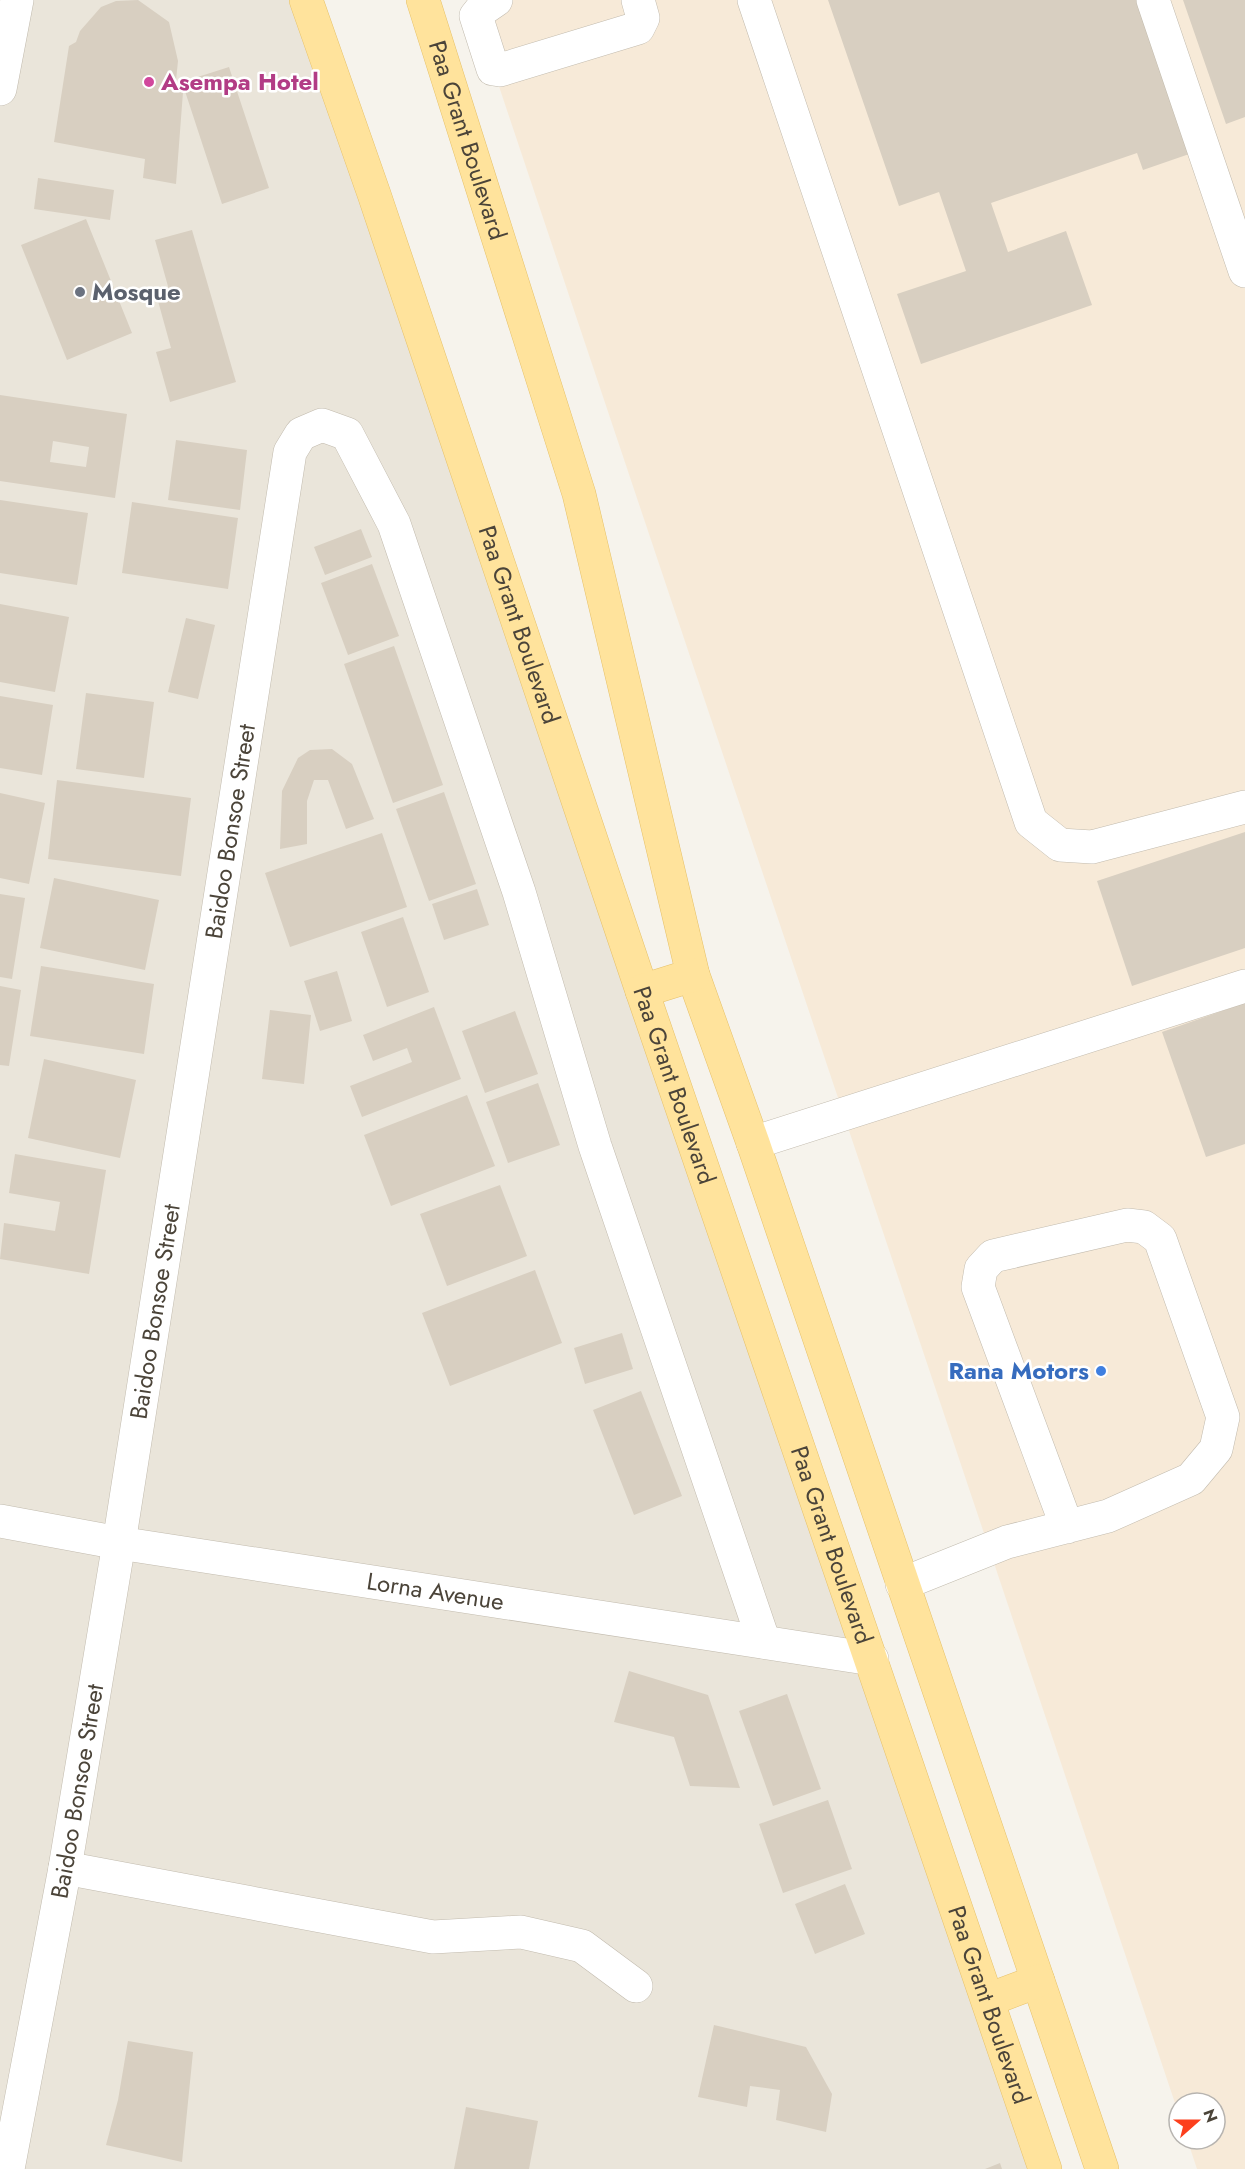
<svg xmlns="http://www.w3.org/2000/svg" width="1245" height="2169" viewBox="0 0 1245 2169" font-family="Jost,sans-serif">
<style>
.residential{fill:#eae5da}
.commercial{fill:#f7ead8}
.building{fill:#d8cfc1;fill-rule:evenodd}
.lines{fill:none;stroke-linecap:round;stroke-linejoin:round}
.minor-casing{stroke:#c2bbae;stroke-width:34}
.major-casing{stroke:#e6c16a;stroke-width:34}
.minor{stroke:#fff;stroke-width:33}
.major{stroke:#ffe39c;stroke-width:33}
.hotel-dot{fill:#d1479c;stroke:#fff;stroke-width:2}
.worship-dot{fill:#6b7280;stroke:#fff;stroke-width:2}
.shop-dot{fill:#3f7fe0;stroke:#fff;stroke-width:2}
.labels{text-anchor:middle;stroke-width:5;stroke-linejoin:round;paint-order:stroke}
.hotel-label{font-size:24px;font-weight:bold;fill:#b23c85;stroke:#fff;text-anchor:start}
.street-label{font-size:24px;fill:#4b4439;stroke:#fff}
.worship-label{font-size:24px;font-weight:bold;fill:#5b616d;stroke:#fff;text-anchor:start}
.shop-label{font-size:24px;font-weight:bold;fill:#366cbe;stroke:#fff;text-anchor:end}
</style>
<rect width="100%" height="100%" fill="#f6f3ec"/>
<!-- residential -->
<path class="residential" d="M0,0h306l746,2169h-1052z"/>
<!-- commercial -->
<path class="commercial" d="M470,0h775v2169h-48l-10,-30h28v-36h-36v12z"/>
<!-- building -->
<path class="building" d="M138,0l31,22 9,39 -3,29 8,2 -7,92 -33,-6 2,-19 -91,-17 15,-96 7,-4 4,-11 21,-24 15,-6z
M828,0h314l53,152 -52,18 -6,-17 -146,50 17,49 58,-21 26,74 -171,59 -24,-70 69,-23 -27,-79 -40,14z
M1183,0h62v117l-19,7z
M229,67l40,121 -47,16 -40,-122z
M38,178l76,12 -4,30 -76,-11z
M86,219l46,114 -65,27 -46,-115z
M192,230l44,152 -66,20 -14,-50 15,-4 -13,-47 13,-4 -16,-57z
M0,395l127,19 -12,84 -115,-17zM53,441l36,6 -3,20 -36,-5z
M176,440l71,10 -7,60 -72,-10z
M0,500l88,13 -11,72 -77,-12z
M132,502l106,16 -10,71 -106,-16z
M361,529l11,28 -47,18 -11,-28z
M372,564l27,72 -51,19 -27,-72z
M0,604l69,13 -14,75 -55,-10z
M186,618l29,7 -17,74 -30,-7z
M394,646l49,139 -50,18 -49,-139z
M86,693l68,9 -10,76 -68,-9z
M0,696l53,9 -11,70 -42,-7z
M332,749l20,15 22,55 -28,10 -18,-49h-14l-7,21v43l-27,5 2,-58 16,-33 12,-8z
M57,780l134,18 -10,78 -133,-17z
M444,792l32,92 -47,17 -33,-92z
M0,793l45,10 -16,81 -29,-6z
M1245,832v116l-113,38 -35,-105z
M382,833l25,74 -117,40 -25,-74z
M54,878l105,22 -14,70 -105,-22z
M477,889l12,36 -45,15 -12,-36z
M0,894l25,4 -13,81 -12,-2z
M403,917l26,75 -42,15 -26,-75z
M41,966l113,18 -10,70 -114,-18z
M337,971l15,50 -32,10 -16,-50z
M0,986l21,4 -12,76 -9,-1z
M1245,1003v141l-39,13 -44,-125z
M434,1007l27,72 -99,38 -12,-31 62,-24 -5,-14 -34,13 -10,-26z
M270,1010l41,5 -7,69 -42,-5z
M515,1011l23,63 -53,19 -23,-62z
M44,1059l92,21 -16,78 -92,-20z
M538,1083l22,62 -52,18 -22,-61z
M467,1095l28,71 -104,40 -27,-71z
M15,1154l91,16 -17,104 -89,-15 4,-36 51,8 5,-29 -51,-9z
M500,1185l27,71 -80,30 -27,-72z
M535,1270l27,73 -112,43 -28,-73z
M622,1333l11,36 -48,15 -11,-36z
M641,1391l41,105 -48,19 -41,-105z
M629,1671l79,24 32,93 -50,-2 -16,-49 -60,-15z
M787,1694l34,95 -48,17 -34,-95z
M828,1800l24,69 -69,24 -24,-69z
M845,1884l20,50 -50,20 -20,-50z
M714,2025l92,22 26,47 -6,38 -50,-12 4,-30 -30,-4 -3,21 -49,-10z
M128,2041l65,11 -11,110 -76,-17 12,-45z
M466,2107l72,14 -9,48h-75z
M1000,2163l2,6h-17z"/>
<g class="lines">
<defs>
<g id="minor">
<path d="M496,0l-16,11 -4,5 17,53 7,1 138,-42 5,-10 -5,-18"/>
<path d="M754,0l277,822 29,23 32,2 153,-40"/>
<path d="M1153,0l92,271"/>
<path d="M0,89l17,-89"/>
<path d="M753,1143l492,-157"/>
<path id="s1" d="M0,1521l119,22 753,116"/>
<path d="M902,1584l105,-42 101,-26 83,-37 25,-30 7,-32 -63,-178 -16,-12 -17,-2 -134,31 -12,13 -3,18 89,240"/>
<path d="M65,1868l368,69 88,-5 61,14 54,40"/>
<path id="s2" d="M8,2169l57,-301 54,-325 171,-1091 11,-18 21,-9 25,9 47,90 23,68 102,300 76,254 169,496"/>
</g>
<g id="major">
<path id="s3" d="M306,0l68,194 268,797 403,1178"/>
<path id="s4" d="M423,0l156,494 114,481 60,168 349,1026"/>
<path d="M642,991l51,-16"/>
<path d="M988,2000l50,-19"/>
</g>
</defs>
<!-- minor casing -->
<use href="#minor" class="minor-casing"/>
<!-- major casing -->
<use href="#major" class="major-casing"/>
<!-- minor -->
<use href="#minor" class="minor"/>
<!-- major -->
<use href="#major" class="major"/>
</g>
<!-- markers -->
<circle class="hotel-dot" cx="149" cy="82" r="6"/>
<circle class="worship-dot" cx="80" cy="292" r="6"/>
<circle class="shop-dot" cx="1101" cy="1371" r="6"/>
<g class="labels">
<!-- hotel labels -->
<g class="hotel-label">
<text x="161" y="90">Asempa Hotel</text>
</g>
<!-- street labels -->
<g class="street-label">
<text dy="8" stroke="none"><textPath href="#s4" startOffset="147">Paa Grant Boulevard</textPath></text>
<text dy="8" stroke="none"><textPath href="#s3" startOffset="660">Paa Grant Boulevard</textPath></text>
<text dy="8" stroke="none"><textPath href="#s2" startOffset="1356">Baidoo Bonsoe Street</textPath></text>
<text dy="8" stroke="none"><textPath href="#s3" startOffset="1146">Paa Grant Boulevard</textPath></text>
<text dy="8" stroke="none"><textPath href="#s2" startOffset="870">Baidoo Bonsoe Street</textPath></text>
<text dy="8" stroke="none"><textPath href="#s3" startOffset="1632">Paa Grant Boulevard</textPath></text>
<text dy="8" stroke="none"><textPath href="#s1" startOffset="441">Lorna Avenue</textPath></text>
<text dy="8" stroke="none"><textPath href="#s2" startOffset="384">Baidoo Bonsoe Street</textPath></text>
<text dy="8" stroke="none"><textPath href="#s3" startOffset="2118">Paa Grant Boulevard</textPath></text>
</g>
<!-- worship labels -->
<g class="worship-label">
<text x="92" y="300">Mosque</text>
</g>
<!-- shop labels -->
<g class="shop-label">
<text x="1089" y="1379">Rana Motors</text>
</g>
</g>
<!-- north arrow -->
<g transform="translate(1197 2121) rotate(69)"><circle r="28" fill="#ffffff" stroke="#b7b4b0" stroke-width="1.5"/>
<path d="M0-4.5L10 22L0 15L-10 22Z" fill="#fc3f1d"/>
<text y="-9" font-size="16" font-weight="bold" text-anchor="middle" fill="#4b4439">N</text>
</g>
</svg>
